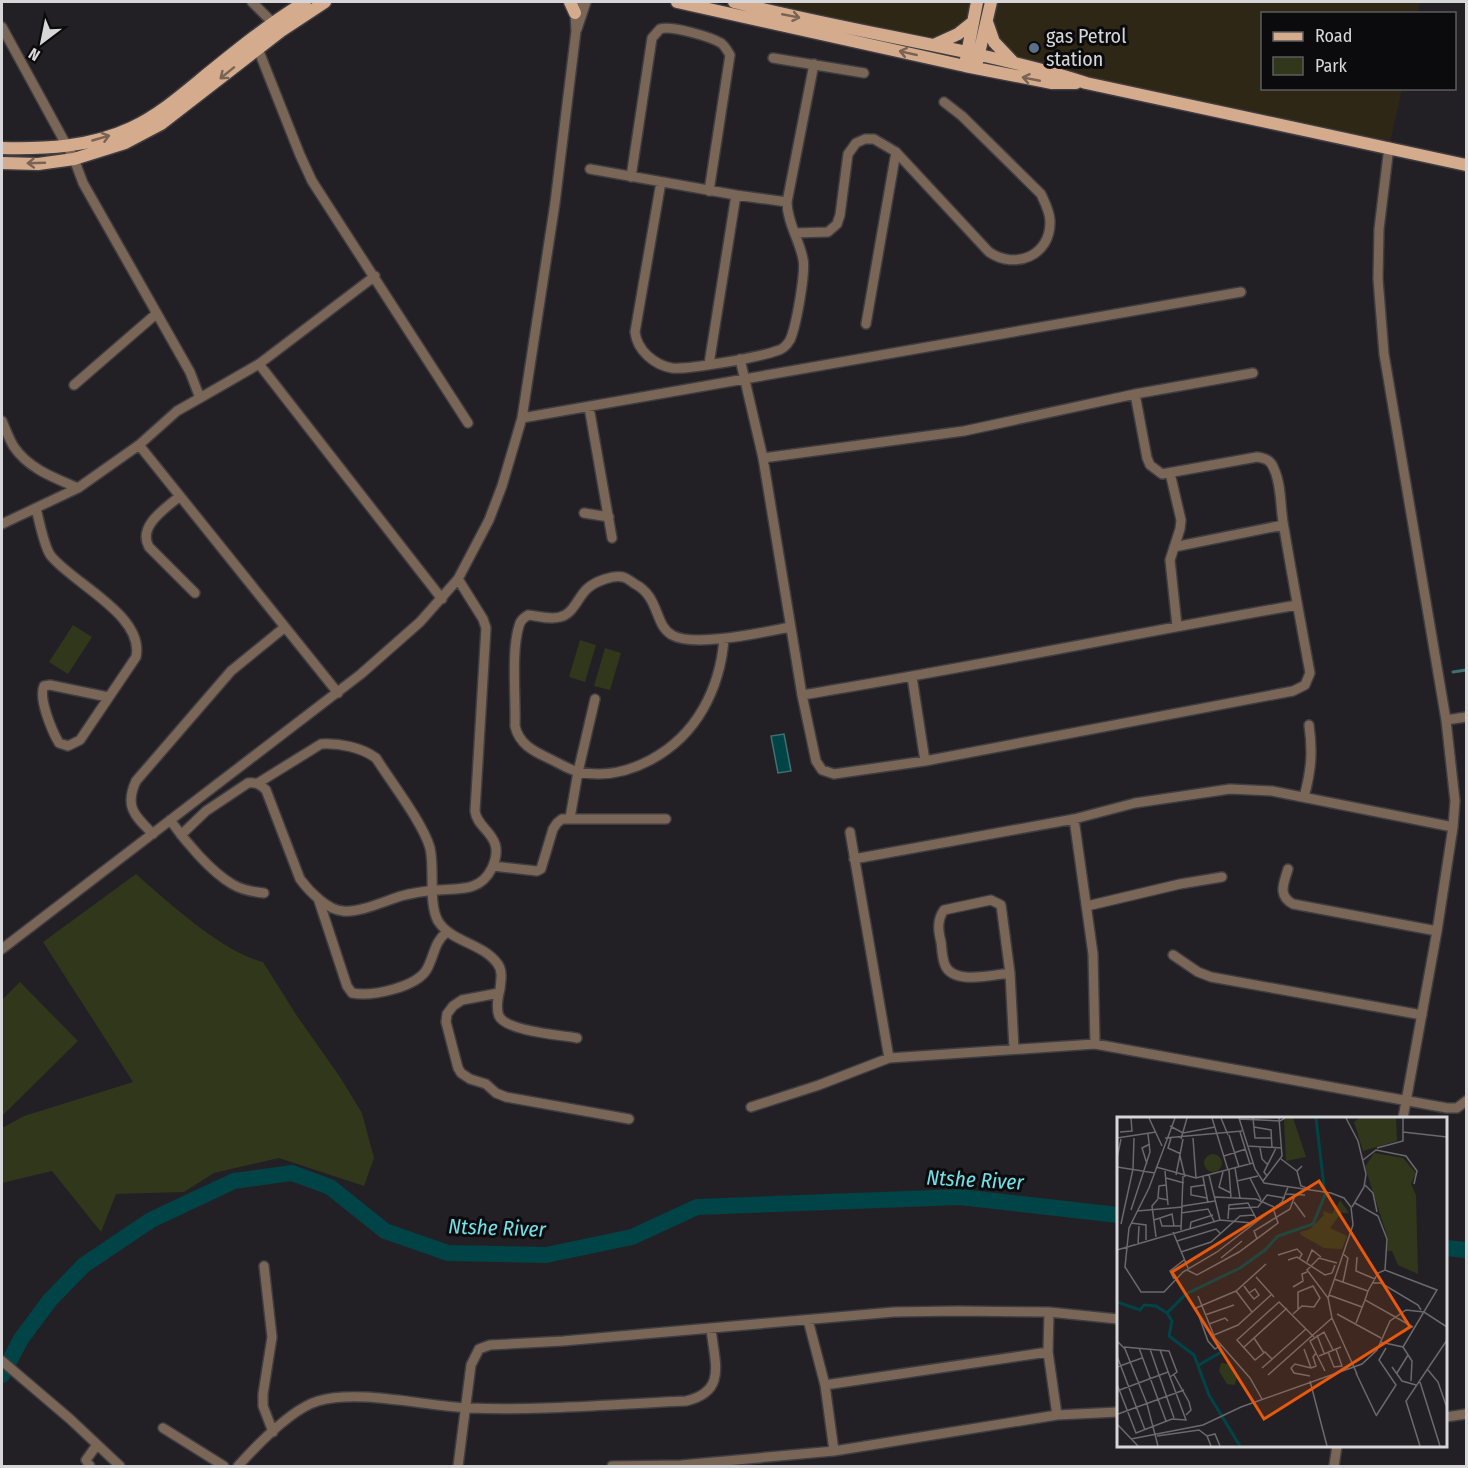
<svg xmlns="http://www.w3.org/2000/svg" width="1468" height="1468" viewBox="0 0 1468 1468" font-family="'Fira Sans Condensed',sans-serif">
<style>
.commercial{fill:#2e2716}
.green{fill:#30371a}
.water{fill:#004447;stroke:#407072;stroke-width:1.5}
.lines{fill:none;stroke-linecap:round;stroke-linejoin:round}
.stream{stroke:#407072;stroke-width:3}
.river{stroke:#004447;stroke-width:16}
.minor-casing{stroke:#3f3d41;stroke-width:12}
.major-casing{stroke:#3f3d41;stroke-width:15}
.minor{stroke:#7a6657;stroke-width:9}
.major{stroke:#d4ac8d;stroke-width:12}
.oneway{stroke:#7a6353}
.service-dot{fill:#5c6f8a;stroke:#0b0a0c;stroke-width:2}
.labels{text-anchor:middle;stroke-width:6;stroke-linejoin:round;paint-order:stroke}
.poi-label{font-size:20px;fill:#d7d6d8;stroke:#0b0a0c;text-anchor:start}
.water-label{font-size:21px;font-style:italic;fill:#6fe3e9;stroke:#0b0a0c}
.inset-river{fill:none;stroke:#004447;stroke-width:3}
.inset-road{fill:none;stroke:#6a696c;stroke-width:1.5}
.view{fill:#e8590c;fill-opacity:0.15;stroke:#e8590c;stroke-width:3}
.inset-edge{fill:none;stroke:#d7d6d8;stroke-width:3}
</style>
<rect width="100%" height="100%" fill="#222024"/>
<!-- commercial -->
<path class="commercial" d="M734,2h686l-2,11 -156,1v74l140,1 -13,58z"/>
<!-- green -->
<path class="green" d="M73,625l19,12 -24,37 -19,-12z
M580,640l16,5 -11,37 -16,-5z
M605,648l16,5 -11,37 -16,-4z
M136,874c32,28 86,78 127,88l34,54 43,61 22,36 12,45 -10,28 -85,-28 -65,15 -30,19 -68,2 -15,38 -49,-61 -50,12v-55l22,-12 109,-34 -90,-140z
M20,982l58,59 -76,75v-116z"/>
<!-- water -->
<path class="water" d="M784,734l7,37 -13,2 -7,-37z"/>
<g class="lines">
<!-- stream -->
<path class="stream" d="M1453,672l13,-2"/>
<!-- river -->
<path class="river" d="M1446,1248l20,2
M2,1375l19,-36 29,-39 34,-35 67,-45 83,-39 58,-8 38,14 55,44 63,22 98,2 86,-18 65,-30 263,-10 158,18"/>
<defs>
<path id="minor" d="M252,2l25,25
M2,27l72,132 9,24 107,189 10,26 -23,13 -38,34 199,248
M577,29l9,-27
M258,49l42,106 12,26 156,242
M773,58l91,15
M1389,147l-10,82 -1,50 6,75 62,366 9,81 -2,26 -16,104 -34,187
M590,169l146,26 51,7
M631,177l21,-139 8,-9c11,-4 51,8 61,14 4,3 6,7 9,12l-21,136
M661,182l-26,150c2,18 19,33 37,36 15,2 88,-11 104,-17 6,-1 11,-6 14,-11 6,-13 16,-68 13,-81 -4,-20 -16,-37 -16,-57l27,-138
M795,233l33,-1 9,-8 3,-9 8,-61 8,-11 9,-4h9l22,13 93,100c26,18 62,4 61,-31 0,-9 -5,-18 -9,-27l-79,-78 -18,-14
M866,324l30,-172
M740,359l23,99 39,237 14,66 6,9 12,4 91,-13 368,-70 12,-6 5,-12c-9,-49 -18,-97 -26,-145 -4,-19 -2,-42 -10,-59 -3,-9 -9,-11 -17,-12l-95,17 -12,-9 -3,-7 -12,-64
M259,364l183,235
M709,364l27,-169
M74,385l82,-71
M200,398l59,-34 116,-88
M589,407l23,131
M522,418l719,-126
M2,421c4,9 7,18 12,26 15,22 41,31 64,41
M763,458l201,-27 171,-37 118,-21
M1170,473l11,47 -1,9 -10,31 7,66
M180,496c-14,12 -43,30 -31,51l46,46
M36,508c3,12 8,39 15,48 23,28 94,60 85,101l-56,83 -12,6 -9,-3c-7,-12 -21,-45 -15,-57l6,-1 58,12
M584,513l25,4
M2,524l76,-36 61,-43
M1174,547l109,-22
M724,639c-2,25 -9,49 -21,70 -24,42 -75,73 -124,63 -10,-2 -20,-9 -29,-13 -17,-8 -31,-15 -35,-33 1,-28 -4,-75 4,-100 1,-6 5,-8 9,-11 11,1 22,5 32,2 14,-3 18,-21 28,-29 8,-7 25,-13 35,-11 4,1 9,5 12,7 25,13 19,41 37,51 22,13 92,-3 118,-8
M912,677l13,84
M802,695c165,-27 330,-61 495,-90
M1446,720l20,-3
M258,783l63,-39c18,-1 40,3 55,14 15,24 47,65 54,90 5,21 -2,55 8,73 13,21 44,22 59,42 6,7 4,17 3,26 -2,8 -4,20 -1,27 7,15 61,19 78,22
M1304,797c7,-26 9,-44 5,-72
M570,818l8,-46 17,-73
M1074,819l19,135 2,90
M170,820c15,21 40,51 62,64 10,6 21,8 32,9
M850,832l39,226
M153,834c-18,-18 -29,-27 -17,-53l95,-110 54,-44
M181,835l25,-24 42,-28c8,-1 12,1 18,7l34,89c9,12 27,31 43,32 16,2 42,-10 58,-15 11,-3 24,-5 36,-6 11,-1 25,0 36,-4 9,-3 15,-10 19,-18 15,-33 -15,-37 -17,-57l11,-183 -3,-9 -25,-40
M854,859l220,-40 61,-16 95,-14 42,2 181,36
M493,866l44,5 4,-2 12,-40 4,-6 5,-4h104
M1288,869c-4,14 -11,26 5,35l144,27
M318,898l29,88 5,7c20,4 65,-6 75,-24 8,-15 7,-27 20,-37
M1087,906l93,-22 42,-7
M2,949l359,-275 59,-52 38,-43 31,-59 13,-34 20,-68 33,-215 21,-172 -1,-18 2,-11
M1173,955l25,17 13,5 211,38
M1010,973c-18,2 -57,12 -65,-8 -3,-7 -3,-16 -4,-23 -3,-12 -4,-22 3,-32l47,-10 10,5 9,68 4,76
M499,993l-37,7 -9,6 -6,8 -1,8 12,46 3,5 9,6 16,5 10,9 10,4 123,22
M751,1107l68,-22 70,-27 206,-14 352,64h10l9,-7
M264,1266l8,71 -9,57v12l10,26
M1049,1312l-1,40 9,63
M808,1320l17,65 9,66
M2,1361l68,58 50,47
M825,1385l223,-33
M1446,1417l20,-3
M163,1428l61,38
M90,1466l-4,-6 10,-14
M238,1466c19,-21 53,-57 80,-65 41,-12 106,5 150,7 72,3 145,-4 218,-7 42,-10 28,-39 25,-73
M458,1466l13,-101 8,-16 11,-4 73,-4 331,-29 64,-1 91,1 69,7
M612,1466l69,-1 153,-14 223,-36 61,-3
M1334,1466l3,-20"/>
<path id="major" d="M570,2l5,11
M677,2l288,64 87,17h24
M734,2c81,21 164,35 246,53 36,8 71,16 106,28l380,82
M987,22l7,20 18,19
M936,44l22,-10 15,-12
M966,59l11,-57
M977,62l14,-60
M2,148c44,1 88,-1 129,-20 28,-13 52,-34 75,-53 32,-26 64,-52 99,-73
M2,163l36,1 36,-5 51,-16 36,-19 120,-93 44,-29"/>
</defs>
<!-- minor casing -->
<use href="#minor" class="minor-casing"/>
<!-- major casing -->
<use href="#major" class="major-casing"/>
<!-- minor -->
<use href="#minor" class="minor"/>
<!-- major -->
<use href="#major" class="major"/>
</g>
<!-- one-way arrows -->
<defs><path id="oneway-shaft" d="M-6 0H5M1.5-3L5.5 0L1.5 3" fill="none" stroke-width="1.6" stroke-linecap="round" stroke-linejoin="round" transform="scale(1.5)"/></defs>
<g class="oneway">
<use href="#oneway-shaft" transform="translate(791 16) rotate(11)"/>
<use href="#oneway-shaft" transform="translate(908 53) rotate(-167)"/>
<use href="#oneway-shaft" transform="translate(227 73) rotate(141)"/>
<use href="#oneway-shaft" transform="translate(1031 79) rotate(-169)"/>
<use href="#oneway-shaft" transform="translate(101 138) rotate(-16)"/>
<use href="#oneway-shaft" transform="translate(36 163) rotate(178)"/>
</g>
<!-- markers -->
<circle class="service-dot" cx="1034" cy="48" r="6"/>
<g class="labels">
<!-- poi labels -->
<g class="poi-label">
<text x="1046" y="43">gas Petrol<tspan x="1046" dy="23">station</tspan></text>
</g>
<!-- water labels -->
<g class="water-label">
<text transform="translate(975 1180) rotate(3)" y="7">Ntshe River</text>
<text transform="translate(497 1228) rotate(2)" y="7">Ntshe River</text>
</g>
</g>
<!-- overview -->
<g transform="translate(1117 1117)">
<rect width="330" height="330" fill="#222024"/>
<path d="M176,1l13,39 -20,4 -2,-42zM242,1h37l1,23 -34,10 -9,-29zM257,36l29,5 13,15 -5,11 5,11 2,79 -20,-9 -6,-14h-5l1,-12 -23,-72zM87 46a9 9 0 1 1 18 0a9 9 0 1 1-18 0ZM223,83l9,13h-8l-11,15 17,8 -5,13 -18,-1 -23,-13 -1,-3 10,-3 14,-14 -1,-4 9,3zM104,246l8,1 8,12 -2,9 -8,-1 -8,-13z" fill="#30371a"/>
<path class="inset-river" d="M0,185l23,8 4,-5 12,1 11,7 5,8 -3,15 25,19 15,40 31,51M50,196l19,-19 54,-26 25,-18 13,-14 35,-12 12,-29 -9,-77M82,248l24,-14"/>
<path class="inset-road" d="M32,1l13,28M58,1l-26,70 -20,40 -4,39 16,25h23l19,-20 34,-20 65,-50 6,-15M95,1l16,52M104,1l7,17M122,1l16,51 9,14 67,10 13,5 7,9 2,18 -25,73 4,20 25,56M136,1l2,20h16M229,1l12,23 8,33 -2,13 -12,20M122,2l41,2 5,-3M53,9l13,7 32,-6M137,10l17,3 1,18M3,15l12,-1 -1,-13M123,15l10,32M286,15l44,5M112,18l10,32M0,21l39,-6M48,21l77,-7M54,21l-3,10 13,6M76,21l3,40M64,22l6,-21M130,29l35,2M143,31l2,11 6,6M260,31l26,-7v-23M63,39l5,21M107,39l22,-7M0,41l4,-19M164,42l16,12 5,-5M246,43l13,-10 30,6 11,15 -3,13M30,47l-5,-16 8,-4M0,50l38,6M39,50l40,11 57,-15M118,51l5,30M112,53l2,28M48,54l3,34M180,54l4,15 9,3M106,55l-4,15 12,6M59,58l7,-36M92,58l11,45M150,59l-3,-4 12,-24M86,60l5,26M49,61l18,5M133,61l11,22M120,64l21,-5M146,64l19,-25 -3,-38M49,68l-7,1 -1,12 10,2M87,68l-13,2v8l16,3M248,68l8,8 4,19M169,77l19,1M98,80l41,2 18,8M177,85l11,15M238,86l23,13 9,23 -2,31M66,89l32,-5M111,92l30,-2 9,-12 18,3M14,93l19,-58 -2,-18M20,94l46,-4M64,96l27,-4 6,12M43,102l2,7h19M111,102l1,-14 19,-2 9,17M37,103l18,-6 2,12M14,106l15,2v15M4,107l12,-55 1,-31M73,112l1,-7 22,-7M64,113l2,-54M56,115l15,36M39,120l-4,-31 6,-7M140,122l-3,-8 36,-22 5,-14M60,124l39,-12 5,5M21,127l1,-18M0,133l103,-30 32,3M64,135l30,-10 29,-26 14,-1M161,138l19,-6 5,5 -3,5M240,140l-1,14 19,8M104,141l21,-17M171,143l9,-3 28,18 7,-2 3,-8M190,145l5,-12 9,7M70,153l10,5 42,-23 39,-29 -5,-15M139,160l18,20M57,162l-4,-8 14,-11M217,162l34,12 -3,9 48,27M226,165l5,-24 -5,-4M255,166h9l37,22 3,5M127,169l5,7 5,6 5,-4 -4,-6 -6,4M176,170l10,-6 -1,-7 5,-2M119,174l16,21M251,174l10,-18 7,-3 52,20 -34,57M212,178l33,12M81,179l17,42 35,40 12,21M211,181l-21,-28 12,-12 18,5M176,197l9,-8 12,1 6,-9 -7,-12 -15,6v17M220,197l44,24M88,198l29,-10M239,206l9,-23M92,207l16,-6 3,3M97,218l24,-10 33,-30M200,218l7,18M137,221l10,15M0,224l8,8 22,55 11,42M263,225l23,5 9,14 -1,20M104,228l-6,4 -7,-8 -12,-33 40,-17 30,-27M7,230l45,4 8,21 -7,5M22,231l27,73M126,231l44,-40M33,232l24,69M187,232l7,19M211,235l6,15 8,-1 -6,-17M0,239l28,74M202,239l22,-9M155,242l-7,-7 -10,8 -18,-20 42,-38 35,35M0,250l25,-9M275,250l10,14 14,4M145,251l44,-39M194,251l5,-2 -3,-9 3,-4M311,253l10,12 9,26M208,254l-15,-30 14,-9 9,18M239,256l20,42M280,256l11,-18M57,258l15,27 2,8 -5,5M151,258l64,-57M193,259l-16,-3 -3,-5 4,-4 16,4M193,264l17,65M303,265l20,64M0,267l19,49 36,-14 14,1 -26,-70M0,274l51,-19M1,297l66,-24M259,299l20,-31 -17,-25 7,-12M0,307l21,22M40,319l42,-6 8,6 4,10M90,319l8,-2 5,12M14,322l72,-14 38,-18 121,-43 15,-14 13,-29 16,-11 18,2 23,15M303,329l-14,-45 41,-61"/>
<path class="view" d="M202,64l91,146 -146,92 -92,-147z"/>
<rect width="330" height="330" class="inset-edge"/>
</g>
<!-- border -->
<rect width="1468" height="1468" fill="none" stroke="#d7d6d8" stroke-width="6"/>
<!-- legend -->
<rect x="1261" y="12" width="195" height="78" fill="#0b0a0c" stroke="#5d5c5e" stroke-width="1.5"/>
<rect x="1273" y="32" width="30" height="9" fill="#d4ac8d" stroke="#5d5c5e" stroke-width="1.5"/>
<text x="1315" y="42" font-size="18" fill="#d7d6d8">Road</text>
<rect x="1273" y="57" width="30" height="18" fill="#30371a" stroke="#5d5c5e" stroke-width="1.5"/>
<text x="1315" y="72" font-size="18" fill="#d7d6d8">Park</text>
<!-- north arrow -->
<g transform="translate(42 42) rotate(212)" stroke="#0b0a0c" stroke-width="4.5" paint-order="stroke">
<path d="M0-4.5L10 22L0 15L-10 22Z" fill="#d7d6d8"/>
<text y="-9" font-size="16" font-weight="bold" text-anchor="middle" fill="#d7d6d8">N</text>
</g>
</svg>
